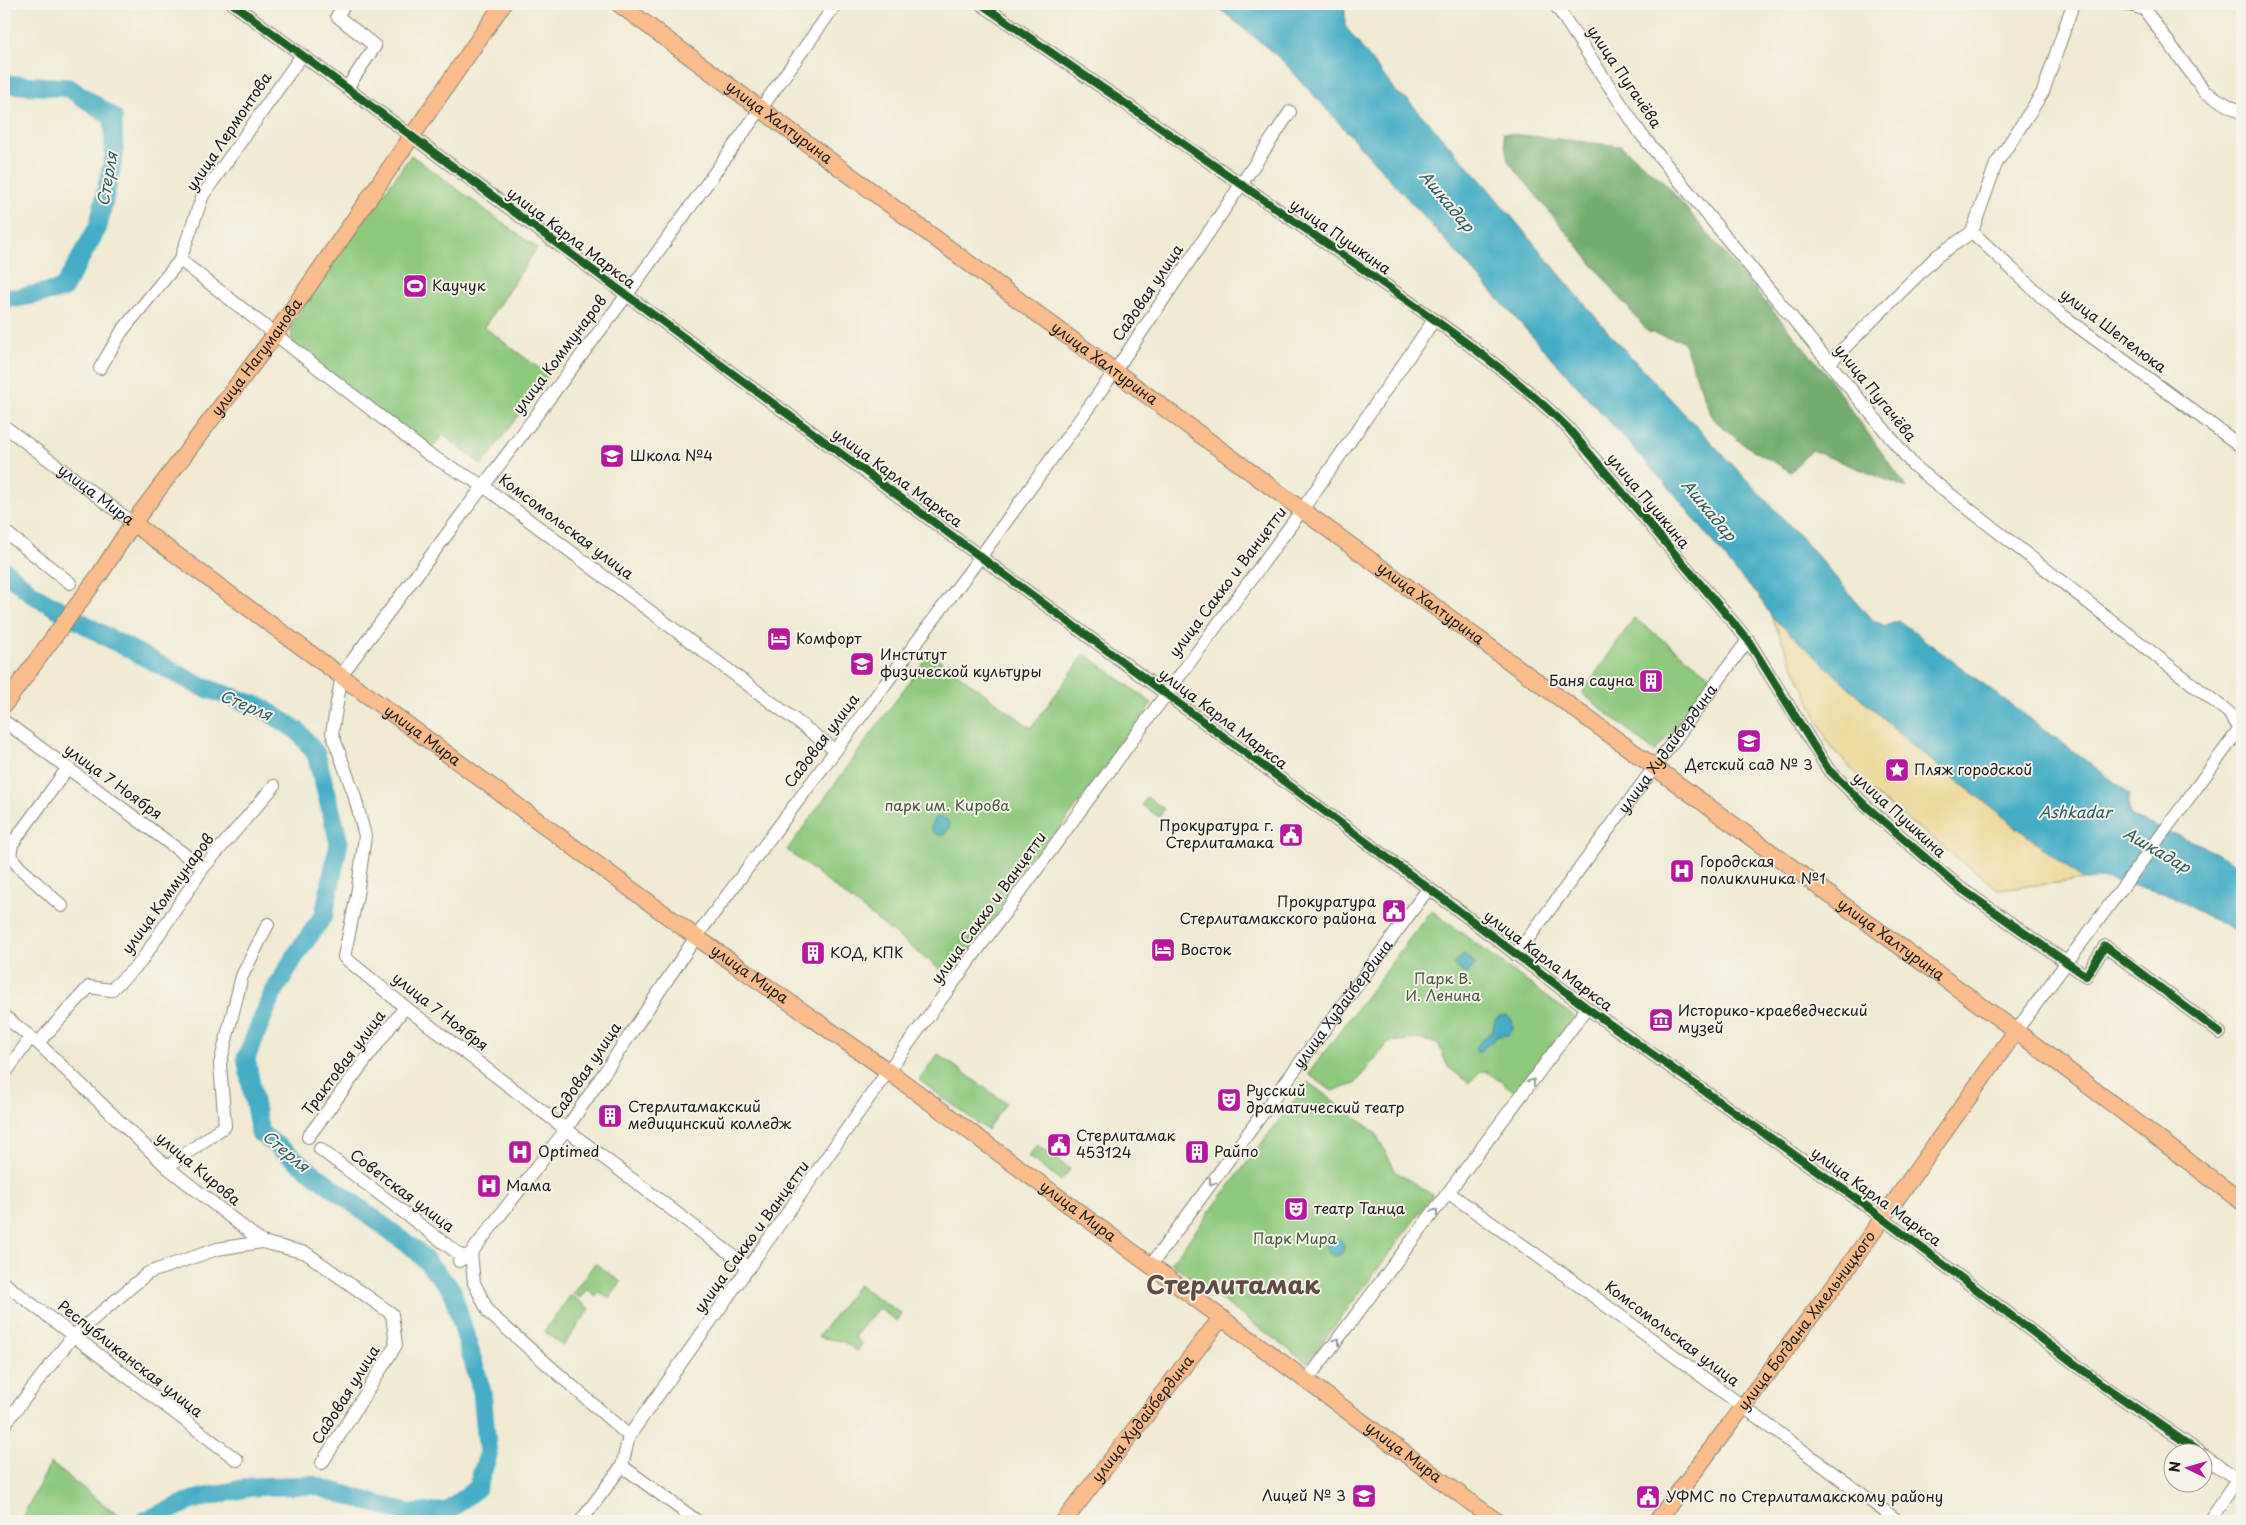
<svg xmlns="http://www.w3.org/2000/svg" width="2246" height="1525" viewBox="0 0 2246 1525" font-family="'Playpen Sans',sans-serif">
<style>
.green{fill:#8ec97e;stroke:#55724d}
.forest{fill:#72ad6d;stroke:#476444}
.sand{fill:#eeda9e;stroke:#857b5d}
.water{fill:#45adc5;stroke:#306470}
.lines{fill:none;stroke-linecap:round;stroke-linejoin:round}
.river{stroke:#45adc5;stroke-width:19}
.minor-casing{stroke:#868378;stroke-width:14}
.major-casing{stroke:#868378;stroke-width:18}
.minor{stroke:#fff;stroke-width:12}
.major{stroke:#f9bc8a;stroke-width:16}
.cycleway-casing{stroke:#f7f3e8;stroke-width:11}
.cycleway{stroke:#1b5e20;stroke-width:8}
.oneway{stroke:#999}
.labels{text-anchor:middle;stroke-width:4;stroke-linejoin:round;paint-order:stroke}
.street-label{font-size:15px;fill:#1c1c1c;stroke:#f7f3e8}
.poi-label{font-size:15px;fill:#1c1c1c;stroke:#f7f3e8;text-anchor:start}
.park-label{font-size:15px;fill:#44593e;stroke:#f7f3e8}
.water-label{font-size:16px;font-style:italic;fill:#2e5d68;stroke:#f7f3e8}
.town-label{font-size:25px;font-weight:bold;fill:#5f4c45;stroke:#f7f3e8}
</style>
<rect width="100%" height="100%" fill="#f7f3e8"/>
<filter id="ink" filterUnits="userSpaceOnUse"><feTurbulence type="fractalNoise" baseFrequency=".02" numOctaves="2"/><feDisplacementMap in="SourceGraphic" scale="10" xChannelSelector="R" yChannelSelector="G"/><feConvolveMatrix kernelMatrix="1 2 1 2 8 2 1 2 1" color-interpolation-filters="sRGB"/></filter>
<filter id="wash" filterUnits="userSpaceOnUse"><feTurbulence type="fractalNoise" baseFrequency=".0096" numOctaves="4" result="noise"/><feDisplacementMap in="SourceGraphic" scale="20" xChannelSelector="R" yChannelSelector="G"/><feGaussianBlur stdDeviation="1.12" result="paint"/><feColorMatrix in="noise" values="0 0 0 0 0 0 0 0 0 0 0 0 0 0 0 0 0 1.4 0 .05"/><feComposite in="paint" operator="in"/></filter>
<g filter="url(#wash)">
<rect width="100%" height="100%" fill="#f0ead3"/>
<!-- green -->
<path class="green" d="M411,155l126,93 -53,79 64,48 -66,90 -39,-30 -12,14 -139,-102 -1,-23z
M1634,618l78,59 -57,75 -73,-59z
M930,653l101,75 54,-74 67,49 -201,275 -164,-128z
M1147,797l17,12 -5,8 -17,-12z
M1431,910l146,109 -56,77 -35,-25h-5l-12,12 -21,-16 -10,-24 -22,-4 -28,3 -33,42 -23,7 -24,-17z
M938,1054l68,49 -19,27 -68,-50z
M1308,1082l67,50 21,40 37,23 -126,168 -136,-100z
M1037,1145l33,24 -9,12 -33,-24z
M595,1263l26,19 -12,17 -9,-7 -4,4 -9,-7 -7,9 -7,-5z
M858,1285l44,29 -5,7 -19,-13 -24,29 8,7 -5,7 -15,-10 -24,-4z
M571,1295l19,14 -27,37 -19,-15z
M51,1463l55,43 22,14 -108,1z"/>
<!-- forest -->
<path class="forest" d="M1503,133l118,13 44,37 158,187 84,118 -96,-38 -20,22 -48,-28 -31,-26 -29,-77 -35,-9 -140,-171z"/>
<!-- sand -->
<path class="sand" d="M1771,616l142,130 171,134 -86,9 -124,-95 -45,-50z"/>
<!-- water -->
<path class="water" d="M1214,4h131v22l51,66 12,8 77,85 129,154 195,207 62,73 14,7 14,-5 225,168 6,6 -2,8 3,14 73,29 38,22v67l-75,-41 -61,-15 -22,1 -171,-134 -142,-130 -12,-20 -22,-23 -63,-80 -392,-433z
M931 826a9 9 0 1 1 18 0a9 9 0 1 1-18 0Z
M1464,954l12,10 -10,11 -12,-10z
M1500,1016h7l5,4 1,9 -4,6 -11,1 -20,17 -3,-5 18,-19 2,-9z
M1326 1247a9 9 0 1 1 18 0a9 9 0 1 1-18 0Z"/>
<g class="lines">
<!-- river -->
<path class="river" d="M4,84l65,4 44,29 1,39 -16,71 -35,62 -46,9 -13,-1
M4,570l28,24 73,42 95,50 61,21 37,24 18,23 23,88 -15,73 -29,41 -23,39 -26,63 14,75 157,118 35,39 30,102 6,63 -11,33 -29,23 -37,3 -99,-29 -61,2 -58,13 -49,21"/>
</g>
</g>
<g filter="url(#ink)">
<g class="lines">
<defs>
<g id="minor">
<path d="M233,4l1221,903 133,101 270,191 243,184 99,69"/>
<path d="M345,4l-8,12 38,30 -28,42"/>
<path d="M981,4c123,85 247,170 369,256 74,53 153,104 218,168l180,212 80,129 38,37 93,81 127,89 19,-30 115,87"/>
<path d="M1555,4l86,130 273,332 314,246 14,19"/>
<path d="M2126,4l18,5 61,83 37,21"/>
<path d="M302,55l-99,140 -23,65 248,194 54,31 353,265"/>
<path d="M1972,232l86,80 184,135"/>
<path d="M1829,363l108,-107 35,-24 24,-68 47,-72 30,-88"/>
<path d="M100,368l22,-37 58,-71"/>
<path id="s1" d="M4,426l129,97"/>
<path d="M4,531l66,52"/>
<path d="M4,721l199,147"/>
<path d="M62,906l-42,-38 -10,-12 2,-12 55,-75"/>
<path id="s2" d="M1516,955l232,-315"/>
<path d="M4,1016l34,27 129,124 95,75 44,11 86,61 4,31 -74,118"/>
<path d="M2016,1031l226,-305"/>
<path d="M38,1043l51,-56 22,3 29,-27 63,-95 71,-82"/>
<path d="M4,1075l27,-38"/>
<path d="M308,1137l97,-130"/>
<path d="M320,1149l144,109"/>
<path d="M167,1167l58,-41 -5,-62 22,-88 26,-52"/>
<path d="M1449,1193l117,83 332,245"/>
<path d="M471,1253l3,30 15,30 140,123"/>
<path d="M459,1261l12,-8 96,-125 129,-191 285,-381 134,-185 175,-259"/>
<path id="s3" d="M1151,1265l277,-376"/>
<path d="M749,1268l-344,-261 -61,-50 13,-62 8,-59 -11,-42 -22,-61 10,-59 284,-378 210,-292"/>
<path d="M4,1283l233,177"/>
<path d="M1307,1380l280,-372"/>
<path d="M4,1425l69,-89 75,-63 69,-24 45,-7"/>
<path d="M2204,1456l38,27"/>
<path d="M622,1466l75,55"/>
<path d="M581,1521l41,-55 7,-30 259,-365 414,-561 132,-190"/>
<path d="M2209,1521l33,-48"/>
</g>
<g id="major">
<path id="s4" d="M619,4l683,506 714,521 226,171"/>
<path id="s5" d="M133,523l563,414 192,134 608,450"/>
<path id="s6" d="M4,705l96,-131 33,-51 141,-187 229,-332"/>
<path id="s7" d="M1064,1521l157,-203"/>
<path id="s8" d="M1657,1521l191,-254 168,-236"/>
</g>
</defs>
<!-- minor casing -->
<use href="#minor" class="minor-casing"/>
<!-- major casing -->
<use href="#major" class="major-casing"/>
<!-- minor -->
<use href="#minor" class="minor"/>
<!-- major -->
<use href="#major" class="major"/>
<defs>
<path id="cycleway" d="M233,4l1221,903 133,101 270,191 243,184 99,69
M981,4c123,85 247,170 369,256 74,53 153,104 218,168l180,212 80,129 38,37 93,81 127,89 19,-30 115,87"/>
</defs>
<!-- cycleway casing -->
<use href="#cycleway" class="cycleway-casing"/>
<!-- cycleway -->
<use href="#cycleway" class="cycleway"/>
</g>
<!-- one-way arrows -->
<defs><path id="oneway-chevron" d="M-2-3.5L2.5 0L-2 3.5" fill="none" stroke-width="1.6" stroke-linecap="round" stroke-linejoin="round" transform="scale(1.25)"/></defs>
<g class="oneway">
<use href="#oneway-chevron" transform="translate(1532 1082) rotate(-53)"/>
<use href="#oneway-chevron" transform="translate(1212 1182) rotate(126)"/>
<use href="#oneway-chevron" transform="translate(1435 1212) rotate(-53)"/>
<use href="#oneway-chevron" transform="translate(1337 1341) rotate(-53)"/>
</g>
</g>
<!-- icons -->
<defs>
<symbol id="stadium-square" viewBox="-11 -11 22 22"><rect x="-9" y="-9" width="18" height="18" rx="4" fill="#b5179e" stroke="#f7f3e8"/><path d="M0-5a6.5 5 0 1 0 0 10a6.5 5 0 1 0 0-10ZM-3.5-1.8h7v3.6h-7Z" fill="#fff"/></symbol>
<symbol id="school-square" viewBox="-11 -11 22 22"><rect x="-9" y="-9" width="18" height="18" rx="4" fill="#b5179e" stroke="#f7f3e8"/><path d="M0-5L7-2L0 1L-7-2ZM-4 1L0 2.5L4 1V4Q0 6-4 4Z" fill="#fff"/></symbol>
<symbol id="hotel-square" viewBox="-11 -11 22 22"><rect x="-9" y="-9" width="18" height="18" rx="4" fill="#b5179e" stroke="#f7f3e8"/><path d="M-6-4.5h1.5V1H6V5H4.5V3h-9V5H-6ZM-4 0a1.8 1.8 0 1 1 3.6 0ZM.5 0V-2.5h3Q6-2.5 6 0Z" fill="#fff"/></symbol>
<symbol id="university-square" viewBox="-11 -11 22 22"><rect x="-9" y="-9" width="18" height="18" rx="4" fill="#b5179e" stroke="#f7f3e8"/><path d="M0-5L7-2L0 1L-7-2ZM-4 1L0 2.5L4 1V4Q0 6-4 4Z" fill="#fff"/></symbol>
<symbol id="building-square" viewBox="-11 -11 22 22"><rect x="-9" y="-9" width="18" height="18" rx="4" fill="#b5179e" stroke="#f7f3e8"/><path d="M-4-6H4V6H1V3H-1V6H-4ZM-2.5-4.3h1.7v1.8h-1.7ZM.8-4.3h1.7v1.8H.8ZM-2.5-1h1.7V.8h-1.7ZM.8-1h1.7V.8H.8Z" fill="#fff"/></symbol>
<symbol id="sight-square" viewBox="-11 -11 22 22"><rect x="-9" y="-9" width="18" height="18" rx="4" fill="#b5179e" stroke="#f7f3e8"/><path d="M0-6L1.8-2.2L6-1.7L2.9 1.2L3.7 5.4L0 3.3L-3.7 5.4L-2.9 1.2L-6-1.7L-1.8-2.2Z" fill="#fff"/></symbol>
<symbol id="civic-square" viewBox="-11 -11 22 22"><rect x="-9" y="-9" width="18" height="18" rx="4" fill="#b5179e" stroke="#f7f3e8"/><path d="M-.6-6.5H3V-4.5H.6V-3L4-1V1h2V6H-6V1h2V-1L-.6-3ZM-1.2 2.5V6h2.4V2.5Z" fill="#fff"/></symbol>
<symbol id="hospital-square" viewBox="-11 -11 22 22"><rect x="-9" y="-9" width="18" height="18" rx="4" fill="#b5179e" stroke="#f7f3e8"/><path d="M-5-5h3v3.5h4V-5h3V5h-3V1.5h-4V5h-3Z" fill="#fff"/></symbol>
<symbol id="museum-square" viewBox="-11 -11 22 22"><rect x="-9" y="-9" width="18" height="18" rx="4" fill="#b5179e" stroke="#f7f3e8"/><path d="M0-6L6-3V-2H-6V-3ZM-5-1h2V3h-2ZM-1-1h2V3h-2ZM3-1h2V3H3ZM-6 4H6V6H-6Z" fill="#fff"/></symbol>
<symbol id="theatre-square" viewBox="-11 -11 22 22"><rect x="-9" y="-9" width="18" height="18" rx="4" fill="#b5179e" stroke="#f7f3e8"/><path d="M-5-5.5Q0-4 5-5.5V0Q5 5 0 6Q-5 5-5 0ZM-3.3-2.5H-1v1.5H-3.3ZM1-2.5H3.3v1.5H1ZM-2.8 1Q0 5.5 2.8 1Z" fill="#fff"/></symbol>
</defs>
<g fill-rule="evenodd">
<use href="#stadium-square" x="401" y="272" width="28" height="28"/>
<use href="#school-square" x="598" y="442" width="28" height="28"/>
<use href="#hotel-square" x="765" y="625" width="28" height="28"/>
<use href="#university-square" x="848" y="650" width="28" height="28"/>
<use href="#building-square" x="1637" y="667" width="28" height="28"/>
<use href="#school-square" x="1735" y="727" width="28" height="28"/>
<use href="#sight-square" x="1883" y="756" width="28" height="28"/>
<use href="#civic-square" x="1277" y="821" width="28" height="28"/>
<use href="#hospital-square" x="1668" y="857" width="28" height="28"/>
<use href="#civic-square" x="1380" y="897" width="28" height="28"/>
<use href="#hotel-square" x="1149" y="936" width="28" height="28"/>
<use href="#building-square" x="799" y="939" width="28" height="28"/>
<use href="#museum-square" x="1647" y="1006" width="28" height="28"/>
<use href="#theatre-square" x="1215" y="1086" width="28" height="28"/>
<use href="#building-square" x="596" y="1102" width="28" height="28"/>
<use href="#civic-square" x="1045" y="1131" width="28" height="28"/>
<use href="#hospital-square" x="506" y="1138" width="28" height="28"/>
<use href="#building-square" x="1183" y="1138" width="28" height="28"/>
<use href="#hospital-square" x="475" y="1172" width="28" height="28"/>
<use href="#theatre-square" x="1282" y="1195" width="28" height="28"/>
<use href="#school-square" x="1350" y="1482" width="28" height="28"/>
<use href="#civic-square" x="1634" y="1483" width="28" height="28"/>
</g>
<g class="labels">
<!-- street labels -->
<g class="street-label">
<text transform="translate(1624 77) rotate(56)" y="5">улица Пугачёва</text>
<text dy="5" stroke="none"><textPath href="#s4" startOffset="199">улица Халтурина</textPath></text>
<text transform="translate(229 132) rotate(-56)" y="5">улица Лермонтова</text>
<text transform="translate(1340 237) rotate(35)" y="5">улица Пушкина</text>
<text transform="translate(571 238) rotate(37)" y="5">улица Карла Маркса</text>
<text transform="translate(1148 293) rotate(-56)" y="5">Садовая улица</text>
<text transform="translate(2113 331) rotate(37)" y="5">улица Шепелюка</text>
<text transform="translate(560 355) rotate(-53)" y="5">улица Коммунаров</text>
<text dy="5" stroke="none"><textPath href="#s6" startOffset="430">улица Нагуманова</textPath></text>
<text dy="5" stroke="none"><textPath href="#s4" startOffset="604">улица Халтурина</textPath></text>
<text transform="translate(1875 393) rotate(51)" y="5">улица Пугачёва</text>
<text transform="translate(897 478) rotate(36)" y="5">улица Карла Маркса</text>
<text dy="5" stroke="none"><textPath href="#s1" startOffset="115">улица Мира</textPath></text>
<text transform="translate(1648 501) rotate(50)" y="5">улица Пушкина</text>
<text transform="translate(566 527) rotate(37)" y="5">Комсомольская улица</text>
<text transform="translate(1228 582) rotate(-53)" y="5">улица Сакко и Ванцетти</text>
<text dy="5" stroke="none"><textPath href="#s4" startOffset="1009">улица Халтурина</textPath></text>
<text transform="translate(1223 719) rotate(37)" y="5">улица Карла Маркса</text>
<text dy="5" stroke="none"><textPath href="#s5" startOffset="359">улица Мира</textPath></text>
<text transform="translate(822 741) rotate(-53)" y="5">Садовая улица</text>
<text dy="5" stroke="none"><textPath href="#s2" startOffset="256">улица Худайбердина</textPath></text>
<text transform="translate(113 782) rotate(36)" y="5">улица 7 Ноября</text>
<text transform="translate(1899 815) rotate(42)" y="5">улица Пушкина</text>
<text transform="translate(168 894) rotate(-54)" y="5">улица Коммунаров</text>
<text transform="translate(989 908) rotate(-54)" y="5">улица Сакко и Ванцетти</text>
<text dy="5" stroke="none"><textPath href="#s4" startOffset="1579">улица Халтурина</textPath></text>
<text transform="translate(1548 961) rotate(37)" y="5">улица Карла Маркса</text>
<text dy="5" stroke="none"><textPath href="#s5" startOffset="764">улица Мира</textPath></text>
<text dy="5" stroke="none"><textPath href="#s3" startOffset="324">улица Худайбердина</textPath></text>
<text transform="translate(440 1012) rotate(38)" y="5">улица 7 Ноября</text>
<text transform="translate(344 1063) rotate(-53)" y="5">Трактовая улица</text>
<text transform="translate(586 1071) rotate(-56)" y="5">Садовая улица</text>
<text transform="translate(198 1169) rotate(40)" y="5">улица Кирова</text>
<text transform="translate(402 1191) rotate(37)" y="5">Советская улица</text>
<text transform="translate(1876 1197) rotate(36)" y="5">улица Карла Маркса</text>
<text dy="5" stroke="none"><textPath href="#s5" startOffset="1169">улица Мира</textPath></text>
<text transform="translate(752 1237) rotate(-54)" y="5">улица Сакко и Ванцетти</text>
<text dy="5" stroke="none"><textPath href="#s8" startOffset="250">улица Богдана Хмельницкого</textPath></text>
<text transform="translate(1672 1334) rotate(37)" y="5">Комсомольская улица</text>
<text transform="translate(130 1359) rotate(38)" y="5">Республиканская улица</text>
<text transform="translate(346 1395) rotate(-58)" y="5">Садовая улица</text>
<text dy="5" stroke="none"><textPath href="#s7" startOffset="129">улица Худайбердина</textPath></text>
<text dy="5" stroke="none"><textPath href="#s5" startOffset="1574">улица Мира</textPath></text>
</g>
<!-- poi labels -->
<g class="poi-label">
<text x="432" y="291">Каучук</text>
<text x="630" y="461">Школа №4</text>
<text x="796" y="644">Комфорт</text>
<text x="880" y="660">Институт<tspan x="880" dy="17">физической культуры</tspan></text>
<text x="1634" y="686" text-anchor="end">Баня сауна</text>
<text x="1749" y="770" text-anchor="middle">Детский сад № 3</text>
<text x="1914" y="775">Пляж городской</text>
<text x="1274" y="831" text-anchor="end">Прокуратура г.<tspan x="1274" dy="17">Стерлитамака</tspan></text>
<text x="1700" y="867">Городская<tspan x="1700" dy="17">поликлиника №1</tspan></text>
<text x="1376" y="907" text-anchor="end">Прокуратура<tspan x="1376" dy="17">Стерлитамакского района</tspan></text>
<text x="1180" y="955">Восток</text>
<text x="830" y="958">КОД, КПК</text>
<text x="1678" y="1016">Историко-краеведческий<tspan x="1678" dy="17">музей</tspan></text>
<text x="1246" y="1096">Русский<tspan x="1246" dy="17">драматический театр</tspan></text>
<text x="628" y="1112">Стерлитамакский<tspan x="628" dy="17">медицинский колледж</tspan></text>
<text x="1076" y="1141">Стерлитамак<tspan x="1076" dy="17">453124</tspan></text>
<text x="538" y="1157">Optimed</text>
<text x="1214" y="1157">Райпо</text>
<text x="506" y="1191">Мама</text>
<text x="1314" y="1214">театр Танца</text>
<text x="1346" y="1501" text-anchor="end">Лицей № 3</text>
<text x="1666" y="1502">УФМС по Стерлитамакскому району</text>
</g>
<!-- park labels -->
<g class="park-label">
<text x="947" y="811">парк им. Кирова</text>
<text x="1443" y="984">Парк В.<tspan x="1443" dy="17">И. Ленина</tspan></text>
<text x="1295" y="1244">Парк Мира</text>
</g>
<!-- water labels -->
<g class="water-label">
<text transform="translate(107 179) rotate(-80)" y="6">Стерля</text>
<text transform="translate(1447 201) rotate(50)" y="6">Ашкадар</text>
<text transform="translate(1709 510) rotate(50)" y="6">Ашкадар</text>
<text transform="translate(246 705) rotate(23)" y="6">Стерля</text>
<text x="2075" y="818">Ashkadar</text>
<text transform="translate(2157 850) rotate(30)" y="6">Ашкадар</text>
<text transform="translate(286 1151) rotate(40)" y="6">Стерля</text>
</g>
<!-- town labels -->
<g class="town-label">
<text x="1233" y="1294">Стерлитамак</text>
</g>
</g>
<!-- margin -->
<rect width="2246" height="1525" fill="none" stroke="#f7f3e8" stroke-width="20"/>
<!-- north arrow -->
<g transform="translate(2188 1468) rotate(275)"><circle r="24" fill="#f7f3e8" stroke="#9f9d96"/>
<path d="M0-4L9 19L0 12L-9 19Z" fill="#b5179e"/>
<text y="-8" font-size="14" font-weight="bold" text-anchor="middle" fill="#1c1c1c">N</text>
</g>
</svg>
